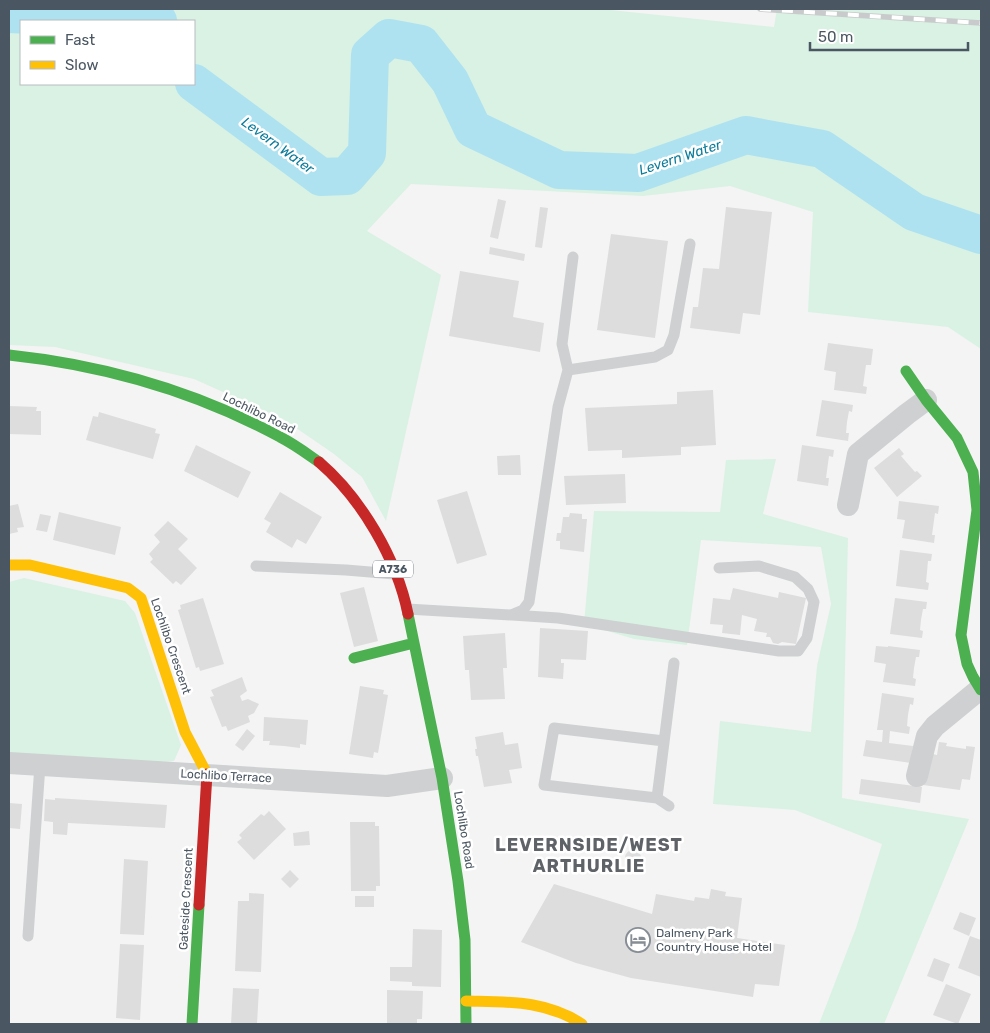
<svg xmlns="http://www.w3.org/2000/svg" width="990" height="1033" viewBox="0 0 990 1033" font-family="Rubik,sans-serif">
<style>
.green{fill:#d9f2e3;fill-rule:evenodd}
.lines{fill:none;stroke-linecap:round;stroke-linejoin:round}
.river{stroke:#aee2f0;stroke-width:38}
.building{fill:#ddddde}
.lane{stroke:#ced0d2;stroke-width:11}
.street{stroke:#ced0d2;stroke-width:22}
.fast{stroke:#4caf50;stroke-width:11}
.slow{stroke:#ffc107;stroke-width:11}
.jam{stroke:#c62828;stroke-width:11}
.rail-casing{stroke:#c9cacc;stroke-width:5.5}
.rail{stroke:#fff;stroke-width:4;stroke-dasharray:11;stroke-linecap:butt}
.labels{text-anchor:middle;stroke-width:5;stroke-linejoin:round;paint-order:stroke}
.shield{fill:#fff;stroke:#808990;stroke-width:1}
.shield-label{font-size:11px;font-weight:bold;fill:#4a5661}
.street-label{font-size:12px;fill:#4a5661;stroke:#fff}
.poi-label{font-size:12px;fill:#4a5661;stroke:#fff;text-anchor:start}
.water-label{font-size:14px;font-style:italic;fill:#0c7c9b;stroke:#fff}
.district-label{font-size:18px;font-weight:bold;letter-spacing:1px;fill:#5f6368;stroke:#fff}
</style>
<rect width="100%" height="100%" fill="#f4f4f4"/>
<!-- green -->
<path class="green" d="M9,9h592l173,18 3,-18h204v340l-33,-22 -140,-15 5,-100 -83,-26 -87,10 -232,-12 -44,47 74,44 -55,246 -24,-44 -28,-23 -51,-35 -89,-40 -139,-32 -46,-2zM21,21h173v63h-173z
M776,459l-13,55 85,24 -6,260 127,21 -85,205h-65l37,-96 26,-84 -87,-34 -82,-6 7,-83 91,11 6,-66 14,-62 -10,-57 -120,-7 -14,105 -53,-6 -50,-15 10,-113 126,1 6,-52z
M24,578l101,23 10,12 46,132 -7,16 -15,1 -150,-9v-171z"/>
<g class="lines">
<!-- river -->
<path class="river" d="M9,14l149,7
M194,83l127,94 26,-1 20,-23 3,-98 19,-17 32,6 29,37 23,48 86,41 79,3 108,-38 76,14 92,63 67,23"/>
</g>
<!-- building -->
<path class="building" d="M498,199l8,2 -8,38 -8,-2z
M540,207l8,1 -6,40 -7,-1z
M726,207l46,5 -12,103 -17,-2 -3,21 -50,-6 3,-21h5l5,-39 16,1z
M611,234l57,7 -13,97 -58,-8z
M490,247l35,7 -1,7 -35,-7z
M460,271l59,10 -6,36 31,6 -4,29 -91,-16z
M828,343l45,6 -2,16h-5l-3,21 4,1 -1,7 -32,-4 2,-18 -12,-2z
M713,390l3,55 -35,2v8l-59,3v-8l-34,1 -3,-43 92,-4v-12z
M822,400l31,5 -1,7 -3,-1 -2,11 -1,11h3l-1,8 -32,-5z
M9,406l28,1 -1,4h5v24l-32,-1z
M99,412l57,17 -1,4 5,1 -7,25 -67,-19 7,-24 5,1z
M196,445l55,27 -13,26 -54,-27z
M802,445l32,5 -1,7 -4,-1 -3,22h3l-1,8 -31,-5z
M899,448l5,6 -3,2 14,16 2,-1 5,5 -25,21 -23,-29z
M520,455l1,20h-23l-1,-19z
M625,474l1,29 -60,2 -2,-29z
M467,491l20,64 -30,9 -20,-64z
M280,492l42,25 -16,27 -9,-5 -5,9 -26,-16 5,-9 -7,-4z
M899,501l40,5 -1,8 -3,-1 -3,22h3l-1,8 -32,-5 3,-18 -8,-1z
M18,504l6,23 -7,1 1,4 -9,2v-28z
M59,512l62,15 -6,28 -62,-15z
M570,513l12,1v5h5l-3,33 -24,-3v-8h-4l1,-8h4l2,-16h6z
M40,514l11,2 -4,16 -11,-2z
M168,521l20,18 -10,10 19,19 -16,17 -5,-4 -3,3 -23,-22 3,-3 -4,-5 11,-12 -6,-7z
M900,550l32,4 -1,7h-3l-1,11 -1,10 3,1 -1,7 -32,-4z
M364,587l14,54 -24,6 -14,-54z
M733,588l45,10 1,-6 27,6 -10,46 -14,-2 -4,2 -5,-1 -3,-6h-4l1,-4 -13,-2 3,-12 -15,-4 -2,20 -18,-2 1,-8 -13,-1 3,-26 17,2z
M203,598l21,66 -24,7 -1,-4 -3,1 -18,-58 3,-1 -1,-4z
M895,598l32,4 -1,7h-3l-2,11 -1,10 3,1 -1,7 -32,-4z
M540,628l48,3 -2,29 -25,-1v4h3l-1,16 -25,-2z
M505,633l2,35h-4l2,31 -34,1 -2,-30h-4l-2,-34z
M876,646l12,1v-1l32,4 -1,7h-3l-2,11 -1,10 3,1 -1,7 -32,-4 3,-18 -12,-2z
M242,677l5,14 -7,5 2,5 6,-2 11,5 -5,9 -6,3 2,6 -22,9 -2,-5 -4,1 -12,-30 4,-1 -3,-6z
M360,686l24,4 -1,4 5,1 -10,58 -4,-1 -1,6 -24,-4z
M882,693l32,5 -1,7 -3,-1 -2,11 -1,11 3,1 -1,7 -19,-3 -1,12 24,3 -2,17 -48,-7 3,-16 16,2 1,-12h-6z
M264,717l44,3 -2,25 -6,-1v4l-16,-2 -15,-1 1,-4h-7z
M247,729l8,7 -12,15 -8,-6z
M503,732l2,13 13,-2 4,25 -13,2 3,13 -28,4 -6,-31h-2l-1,-7h2l-2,-12z
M939,742l8,1 -1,3 20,3v-3l9,1 -5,33 -8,-1 -2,11 -37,-5 5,-32 9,2z
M861,779l61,8 -2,16 -61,-9z
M55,798l112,7 -2,23 -97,-5 -1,12 -14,-1v-12l-9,-1 1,-22 10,1z
M9,803l13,1 -2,25 -11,-1z
M269,811l17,18 -32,31 -17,-18 5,-4 -3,-3 22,-21 3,2z
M350,822h25v4h4l1,60h-4v5h-25z
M309,831l1,14 -16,1 -1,-13z
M625 858a8 8 0 1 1 16 0a8 8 0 1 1-16 0Z
M124,859l24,2 -4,74 -24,-1z
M290,870l9,9 -9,9 -9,-9z
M554,884l98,30 4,-20 38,7 1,-4 14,2 2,-10 15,3 -1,4 17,2 -5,40 48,7 -6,41 -24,-2 -2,13 -122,-19 -55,-15 -55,-21z
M249,893l15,1 -3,78 -26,-1 3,-70h11z
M355,896h19v11h-19z
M960,912l16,6 -7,18 -16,-7z
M413,929l29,1 -1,57 -29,-1v-4l-22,-1v-14h22z
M970,936l11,4v37l-23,-9z
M120,944l24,1 -4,75 -24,-2z
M934,958l16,6 -7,18 -16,-6z
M946,984l25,10 -13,30 -25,-9z
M233,988l26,1 -2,35h-26z
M387,990l36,1 -1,28h-5v5h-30z"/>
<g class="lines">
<!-- lane -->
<path class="lane" d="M568,370l87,-13 13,-7 6,-15 16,-91
M256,566l90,4 48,4
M407,609l104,6 12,-5 6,-8 29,-195 10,-37 -6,-26 11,-87
M512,615l46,3 221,33h19l9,-13 7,-36 -6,-13 -13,-12 -36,-11 -40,2
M664,741l-110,-13 -10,57 113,13 17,-135
M657,798l12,8
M28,936l12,-171"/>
<!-- street -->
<path class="street" d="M848,505l10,-51 49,-40 19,-14
M9,763l378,23 55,-8
M917,776l10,-40 8,-10 45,-37"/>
<!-- fast -->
<path class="fast" d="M9,355c94,10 188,37 271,82 14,7 26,16 39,25
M906,371l20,29 31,38 16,34 4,38 -16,125 6,29 6,13 8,13
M408,614l34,164 16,103 7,59 1,84
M354,658l60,-15
M192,1024l7,-119"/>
<!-- slow -->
<path class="slow" d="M9,565h21l98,23 13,10 44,134 22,42
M466,1001c42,1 79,-1 116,23"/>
<!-- jam -->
<path class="jam" d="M319,462c42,36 78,97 89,152
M199,905l8,-131"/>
<defs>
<path id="rail" d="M760,9l221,14"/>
</defs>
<!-- rail casing -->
<use href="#rail" class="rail-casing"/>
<!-- rail -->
<use href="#rail" class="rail"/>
</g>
<!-- icons -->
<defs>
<symbol id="hotel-ring" viewBox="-11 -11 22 22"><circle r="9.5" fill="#fff" stroke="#868d94" stroke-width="1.5"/><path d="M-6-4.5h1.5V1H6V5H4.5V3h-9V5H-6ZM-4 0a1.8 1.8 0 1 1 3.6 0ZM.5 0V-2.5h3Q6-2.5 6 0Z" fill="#868d94"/></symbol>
</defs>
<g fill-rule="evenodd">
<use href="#hotel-ring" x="624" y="926" width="28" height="28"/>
</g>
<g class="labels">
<!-- shield labels -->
<rect class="shield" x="373" y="560.5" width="40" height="17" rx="4"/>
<g class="shield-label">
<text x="393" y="573">A736</text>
</g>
<!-- street labels -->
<g class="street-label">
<text transform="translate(259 413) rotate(26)" y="4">Lochlibo Road</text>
<text transform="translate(171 646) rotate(71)" y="4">Lochlibo Crescent</text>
<text transform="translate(226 776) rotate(3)" y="4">Lochlibo Terrace</text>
<text transform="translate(464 830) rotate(81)" y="4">Lochlibo Road</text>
<text transform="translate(186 899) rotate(-87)" y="4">Gateside Crescent</text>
</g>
<!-- poi labels -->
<g class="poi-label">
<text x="656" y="937">Dalmeny Park<tspan x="656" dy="14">Country House Hotel</tspan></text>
</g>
<!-- water labels -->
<g class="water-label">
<text transform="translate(278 145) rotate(36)" y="5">Levern Water</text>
<text transform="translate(680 157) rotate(-18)" y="5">Levern Water</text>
</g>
<!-- district labels -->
<g class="district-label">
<text x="589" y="851">LEVERNSIDE/WEST<tspan x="589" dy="21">ARTHURLIE</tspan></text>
</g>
</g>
<!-- border -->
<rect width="990" height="1033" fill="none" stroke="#4a5661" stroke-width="20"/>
<!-- legend -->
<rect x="20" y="20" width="175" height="65" fill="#ffffff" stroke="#b7bbc0"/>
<rect x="30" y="36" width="25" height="8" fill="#4caf50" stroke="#b7bbc0"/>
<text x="65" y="45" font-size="15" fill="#4a5661">Fast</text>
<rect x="30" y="61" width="25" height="8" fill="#ffc107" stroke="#b7bbc0"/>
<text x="65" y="70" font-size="15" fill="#4a5661">Slow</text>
<!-- scale -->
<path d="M810 42v8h158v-8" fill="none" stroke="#4a5661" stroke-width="2.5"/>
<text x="818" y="42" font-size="15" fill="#4a5661" stroke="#ffffff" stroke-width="4" paint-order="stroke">50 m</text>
</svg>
